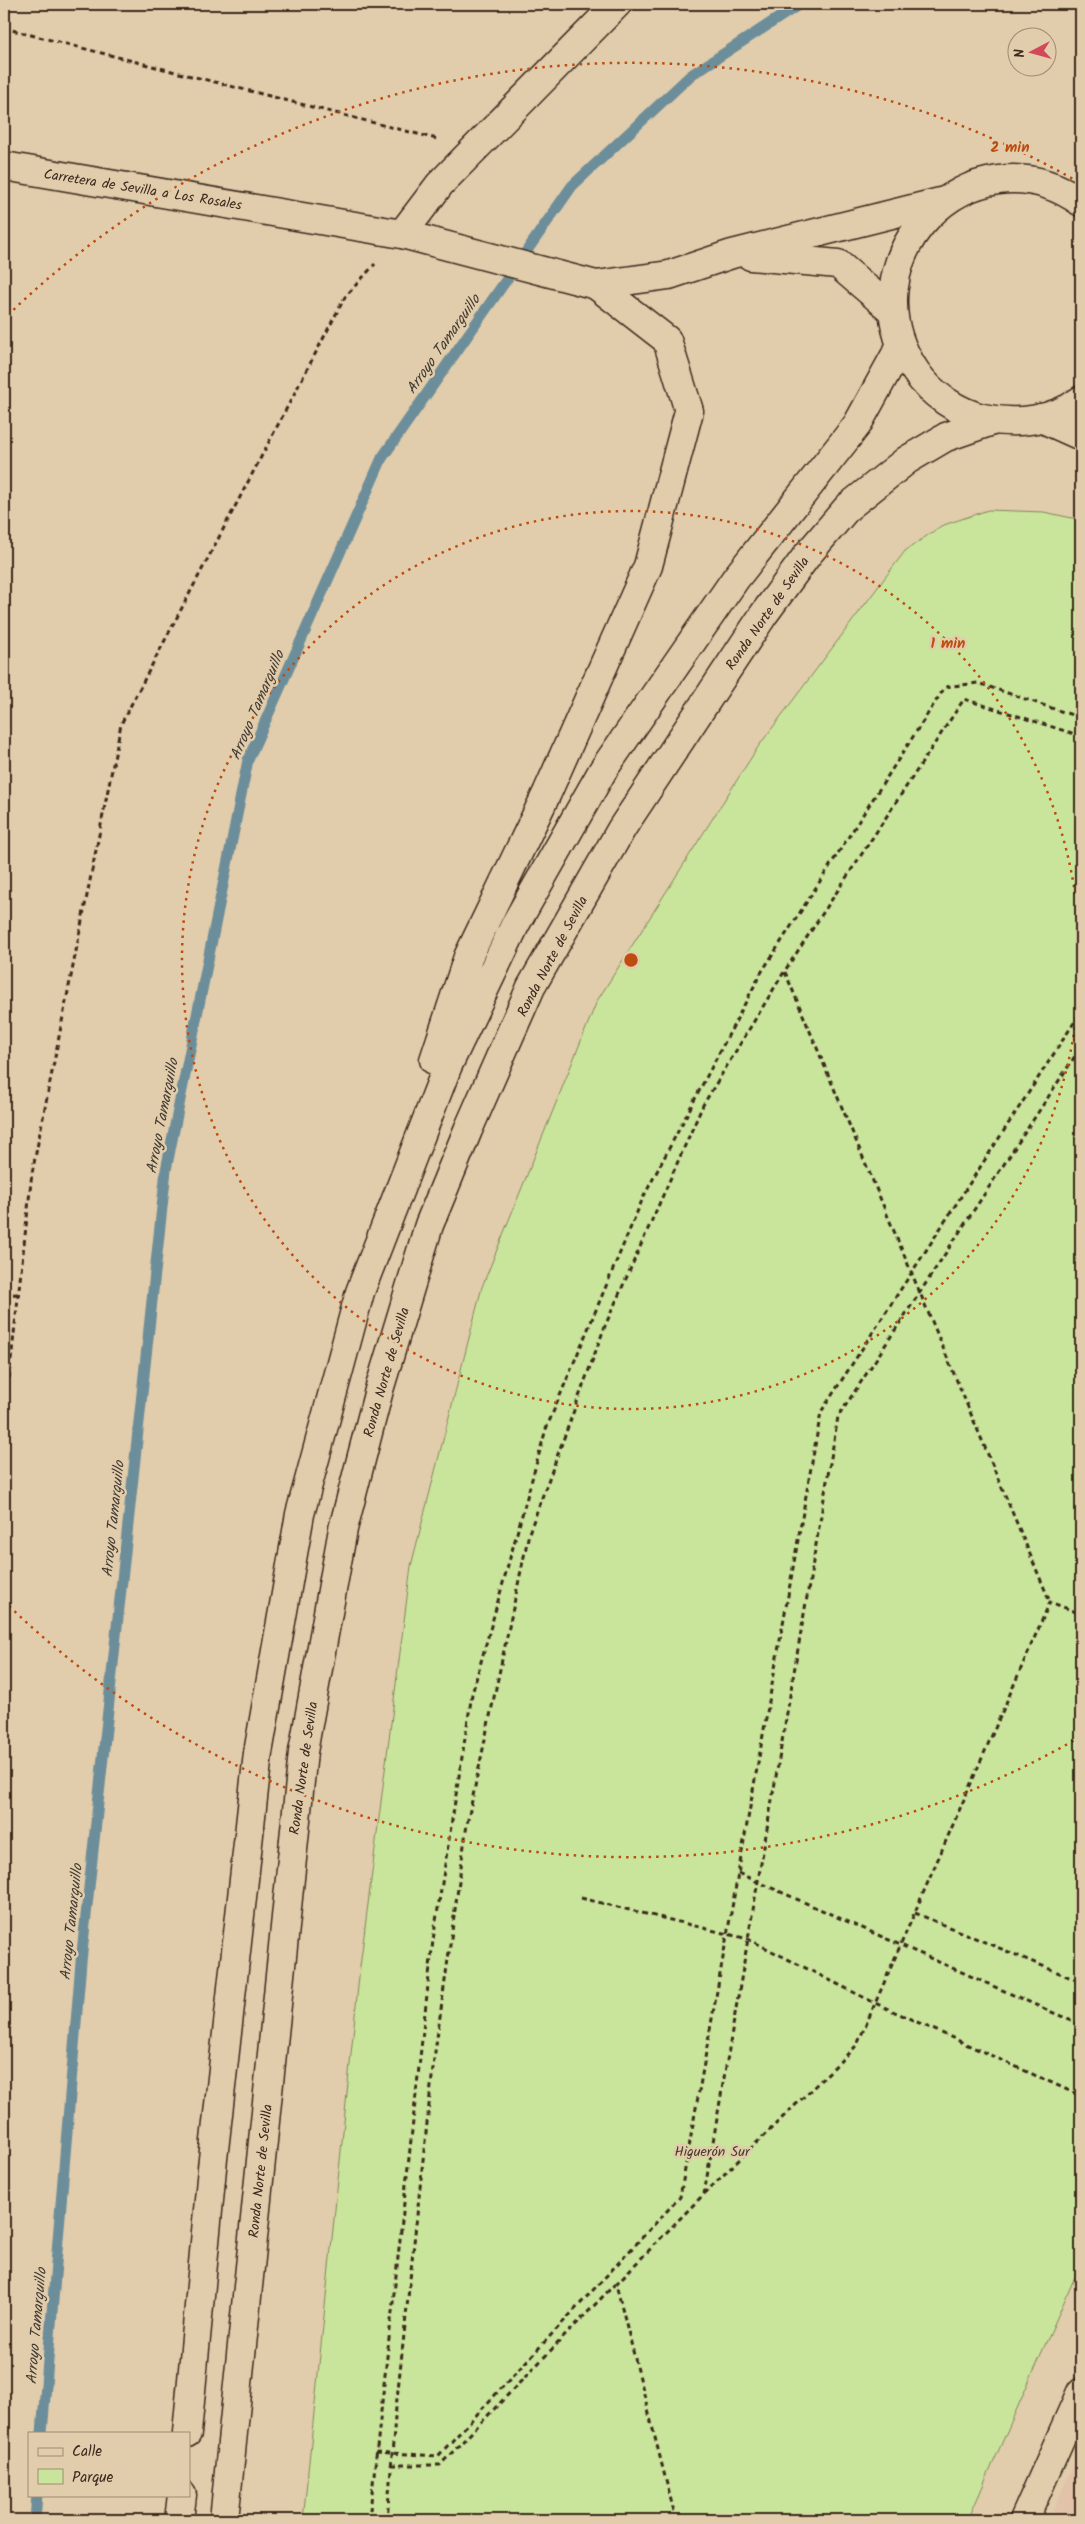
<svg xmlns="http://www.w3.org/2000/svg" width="1085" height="2524" viewBox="0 0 1085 2524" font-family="Kalam,sans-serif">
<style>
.built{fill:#e2c2a8}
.green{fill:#c9e49b;stroke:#82875c}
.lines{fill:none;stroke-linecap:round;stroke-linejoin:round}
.stream{stroke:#6c8e9a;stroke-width:11}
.street-casing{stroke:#3b2a1e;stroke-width:31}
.secondary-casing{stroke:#3b2a1e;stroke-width:31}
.highway-casing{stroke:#3b2a1e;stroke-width:31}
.path{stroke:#3b2a1e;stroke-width:3;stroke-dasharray:5 4;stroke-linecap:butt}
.street{stroke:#e1ccab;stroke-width:28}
.secondary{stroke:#e1ccab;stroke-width:28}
.highway{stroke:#e1ccab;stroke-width:28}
.ring{fill:none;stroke:#bd4d10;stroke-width:2.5;stroke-dasharray:2.5 5}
.labels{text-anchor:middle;stroke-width:5;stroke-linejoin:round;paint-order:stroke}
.street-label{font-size:14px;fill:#3b2a1e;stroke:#e1ccab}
.park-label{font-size:14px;fill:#493d2a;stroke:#e1ccab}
.water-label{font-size:15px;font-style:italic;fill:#433b33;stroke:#e1ccab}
.centre{fill:#bd4d10;stroke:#e1ccab;stroke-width:2.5}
.ring-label{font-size:15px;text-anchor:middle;font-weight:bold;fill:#bd4d10;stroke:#e1ccab;stroke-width:5;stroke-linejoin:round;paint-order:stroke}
</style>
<rect width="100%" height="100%" fill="#e1ccab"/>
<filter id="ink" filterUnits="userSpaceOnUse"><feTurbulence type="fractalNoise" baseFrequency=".02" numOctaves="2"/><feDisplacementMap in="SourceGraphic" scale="10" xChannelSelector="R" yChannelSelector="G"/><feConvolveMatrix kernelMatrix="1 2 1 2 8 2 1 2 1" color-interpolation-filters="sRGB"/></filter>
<g filter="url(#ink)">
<!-- built -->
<path class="built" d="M1081,2448v72h-32z"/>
<!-- green -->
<path class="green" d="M988,510l56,2 37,8v1743l-113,257h-665l57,-553 51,-401 71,-279 115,-286 161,-254 147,-196 36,-25z"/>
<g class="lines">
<!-- stream -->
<path class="stream" d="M42,2433l39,-471 85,-792 82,-410 134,-302 190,-272 119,-111 109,-71
M35,2520l2,-25"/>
<defs>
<path id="street" d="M402,234l38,-50 177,-180
M1024,2520l57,-128"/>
<path id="secondary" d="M4,166l398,68 194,51 73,-10 63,-21 212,-53
M751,256l87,8 55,47
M1041,418l40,18"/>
<path id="highway" d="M1081,202c-110,-78 -242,59 -165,170 15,22 41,40 67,46 33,7 71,3 98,-18
M434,1060l34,-103 79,-164 101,-227 41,-155 -22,-71 -71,-55
M187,2433l25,-265 46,-415 42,-239 60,-222 88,-227 68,-142 87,-153 133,-192 121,-153 44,-80
M179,2520l3,-25
M224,2520l79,-768 40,-223 36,-139 50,-165 39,-95 63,-143 91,-159 142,-214 44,-60 40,-47 59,-47 39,-23 49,-17"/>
</defs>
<!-- street casing -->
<use href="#street" class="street-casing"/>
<!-- secondary casing -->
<use href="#secondary" class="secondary-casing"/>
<!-- highway casing -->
<use href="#highway" class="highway-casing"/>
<!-- path -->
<path class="path" d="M4,28l433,111
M785,972l265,630
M4,1295l14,-1
M4,1423l28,-250 89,-449 224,-427 30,-33
M738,1873l343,152
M581,1898l167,41 127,64 206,93
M915,1913l166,69
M704,2194l153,-149 193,-443 31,12
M376,2452l62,4 242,-259 141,-785 260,-400
M391,2465h49l175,-181
M369,2520l64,-580 39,-246 74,-265 97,-231 118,-225 184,-286 33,-4 103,35
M387,2520l8,-103 39,-358 33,-235 62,-291 76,-207 98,-221 81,-133 180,-273 117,37
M676,2520l-60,-236 88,-90 134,-777 243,-370"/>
<!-- street -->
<use href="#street" class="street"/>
<!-- secondary -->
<use href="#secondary" class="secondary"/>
<!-- highway -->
<use href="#highway" class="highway"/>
</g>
</g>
<!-- distance rings -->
<g class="ring">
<circle cx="631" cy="960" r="449"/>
<path d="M1080 1737A897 897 0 0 1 8 1605M8 315A897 897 0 0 1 1080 183"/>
</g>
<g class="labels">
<!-- street labels -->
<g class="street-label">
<text transform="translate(143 189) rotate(9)" y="5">Carretera de Sevilla a Los Rosales</text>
<text transform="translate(767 613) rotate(-55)" y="5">Ronda Norte de Sevilla</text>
<text transform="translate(552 956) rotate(-62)" y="5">Ronda Norte de Sevilla</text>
<text transform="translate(386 1372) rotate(-74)" y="5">Ronda Norte de Sevilla</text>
<text transform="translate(303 1768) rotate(-82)" y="5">Ronda Norte de Sevilla</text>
<text transform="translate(260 2171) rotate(-84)" y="5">Ronda Norte de Sevilla</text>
</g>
<!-- park labels -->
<g class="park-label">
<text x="712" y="2156">Higuerón Sur</text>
</g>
<!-- water labels -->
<g class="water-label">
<text transform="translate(443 344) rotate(-55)" y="5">Arroyo Tamarguillo</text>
<text transform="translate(257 705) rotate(-67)" y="5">Arroyo Tamarguillo</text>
<text transform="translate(162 1116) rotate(-79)" y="5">Arroyo Tamarguillo</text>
<text transform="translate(113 1519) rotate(-84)" y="5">Arroyo Tamarguillo</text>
<text transform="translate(71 1922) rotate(-84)" y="5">Arroyo Tamarguillo</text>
<text transform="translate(36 2326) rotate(-85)" y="5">Arroyo Tamarguillo</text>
</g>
</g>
<circle cx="631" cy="960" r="8" class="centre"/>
<g class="ring-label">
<text x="1010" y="152">2 min</text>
<text x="948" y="648">1 min</text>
</g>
<!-- margin -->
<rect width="1085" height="2524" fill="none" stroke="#e1ccab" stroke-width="20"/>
<rect x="10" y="10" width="1065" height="2504" fill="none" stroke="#3b2a1e" stroke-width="2" filter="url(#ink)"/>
<!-- legend -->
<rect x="28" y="2432" width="162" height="65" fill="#e1ccab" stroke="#9f8b73"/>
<rect x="38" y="2448" width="25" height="8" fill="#e1ccab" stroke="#9f8b73"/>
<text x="72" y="2456" font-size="15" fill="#3b2a1e">Calle</text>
<rect x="38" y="2469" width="25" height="15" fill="#c9e49b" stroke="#9f8b73"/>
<text x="72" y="2482" font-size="15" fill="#3b2a1e">Parque</text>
<!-- north arrow -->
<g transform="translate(1032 52) rotate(264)"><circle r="24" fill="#e1ccab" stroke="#9f8b73"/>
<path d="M0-4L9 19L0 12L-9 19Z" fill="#d1495b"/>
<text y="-8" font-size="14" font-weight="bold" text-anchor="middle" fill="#3b2a1e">N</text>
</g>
</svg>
